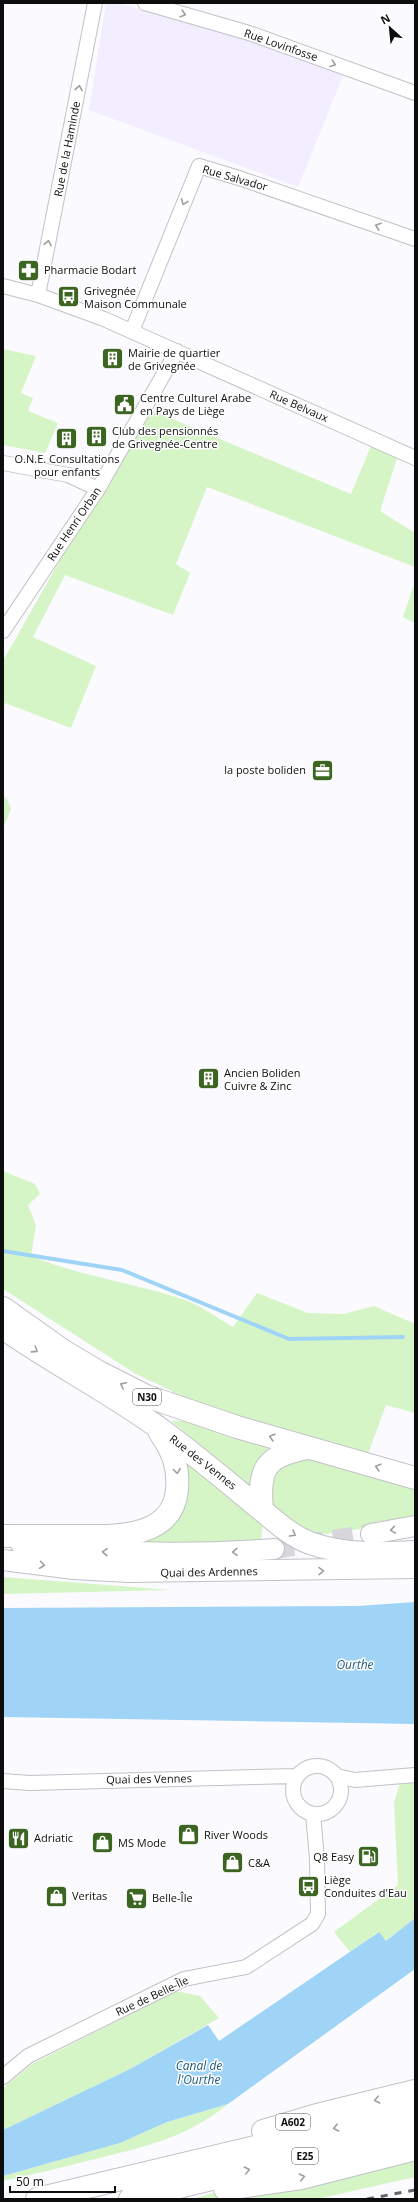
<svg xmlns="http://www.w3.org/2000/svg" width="418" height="2202" viewBox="0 0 418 2202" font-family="'Open Sans',sans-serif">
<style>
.education{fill:#f2edff}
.green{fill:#d6f5c6}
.water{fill:#a0d4f7}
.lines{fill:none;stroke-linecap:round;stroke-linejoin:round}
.stream{stroke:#a0d4f7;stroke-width:4}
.secondary-tunnel{stroke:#d6d6db;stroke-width:20;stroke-dasharray:20 10;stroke-linecap:butt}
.minor-casing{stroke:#c1c2c6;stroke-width:16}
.secondary-casing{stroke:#c1c2c6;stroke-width:22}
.primary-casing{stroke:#c1c2c6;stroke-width:24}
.motorway-casing{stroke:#c1c2c6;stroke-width:24}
.minor{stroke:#fff;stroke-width:14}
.secondary{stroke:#fff;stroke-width:20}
.primary{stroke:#fff;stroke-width:22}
.motorway{stroke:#fff;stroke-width:22}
.rail{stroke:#666669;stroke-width:3;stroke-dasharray:7 7;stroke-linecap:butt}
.oneway{stroke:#9e9e9f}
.labels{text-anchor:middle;stroke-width:3;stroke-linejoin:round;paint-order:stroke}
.shield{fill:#fff;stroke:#565656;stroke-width:1}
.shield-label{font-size:10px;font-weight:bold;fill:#0d0d0e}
.street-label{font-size:11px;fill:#0d0d0e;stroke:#fff}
.poi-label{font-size:11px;fill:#0d0d0e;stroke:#fff;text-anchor:start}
.water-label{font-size:12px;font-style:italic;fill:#1e5a7c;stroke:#fff}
</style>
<rect width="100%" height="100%" fill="#fafaff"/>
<!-- education -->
<path class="education" d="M106,3h12l109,30 117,40 -46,114 -209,-77z"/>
<!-- green -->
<path class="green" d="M3,349l33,7 -15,37 12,5 -5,13 30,12 -13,30 -42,-8z
M146,408l205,86 22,-53 26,11 -19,59 35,22v34l-208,-80 -31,77 14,9 -17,42 -108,-40 -32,62 63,29 -25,62 -66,-25 -2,8v-50z
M415,582v41l-12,-6z
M3,796l4,3 4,10 -8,19z
M3,1171l32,13 5,10 -12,11 8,20 -5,31c51,21 105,27 157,45 15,6 31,18 45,26l24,-34 51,20 35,1 31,-8 41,18v89l-29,-8 -24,65 53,16v35l-103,15 -48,-27 -3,34 -143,2 30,-9 38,-68v-13l6,-17 -21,-17h16l-15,-30 -36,-17 -133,-85z
M3,1577l168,13 -168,4z
M415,1777v141l-29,23 -8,-9 -28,20 -16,-20 64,-47 -4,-82 7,-24z
M176,1991l24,5 19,22 -89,51 -127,61v-42l29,-24z
M228,2104c-40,33 -83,43 -133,55 -31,8 -61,15 -92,22v-5l117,-33 47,-21z
M415,2158v19l-98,22h-125l21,-6 103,-13z"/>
<!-- water -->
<path class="water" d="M415,1602v122l-412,-7v-109l355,-2z
M415,1918v51l-187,135 -61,18 -47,21 -117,33v-46l127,-61 78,-44 11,16 160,-109 7,9z"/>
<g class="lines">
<!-- stream -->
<path class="stream" d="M3,1251l119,19 167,69 114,-2"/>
<!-- secondary-tunnel -->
<path class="secondary-tunnel" d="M274,1549l97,-15"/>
<defs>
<path id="minor" d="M145,3l104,30 166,60
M3,286l35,9 66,24 311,139
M38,295l57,-292
M132,331l67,-165 43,13 173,60
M3,463l65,12 30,14
M3,631l95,-142 79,-138
M293 1790a24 24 0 1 1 48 0a24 24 0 1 1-48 0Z
M337,1776l18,4 60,-5
M3,1781l26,2 267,-7
M3,2077l25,-21 156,-77 62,-12 66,-43 6,-10 -1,-55 -4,-45"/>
<path id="secondary" d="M371,1534l44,-8
M21,1544c85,10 168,11 253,5
M3,1560l71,9 54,3 287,-4"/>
<path id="primary" d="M3,1308l59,42 35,21 49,25 91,31 178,51
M3,1328c52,37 109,65 160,103 31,23 61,48 90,72 18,14 35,32 57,40 33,12 70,11 105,9
M262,1510c-4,-42 3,-54 46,-62
M3,1536c23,0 47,0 70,0 37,0 99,5 104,-46 2,-22 -4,-39 -17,-57"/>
<path id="motorway" d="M263,2131l54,-16 98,-24
M225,2189l76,-11 114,-29
M37,2199l378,-90
M130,2199l285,-70"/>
</defs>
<!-- minor casing -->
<use href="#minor" class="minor-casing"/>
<!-- secondary casing -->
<use href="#secondary" class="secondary-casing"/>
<!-- primary casing -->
<use href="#primary" class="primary-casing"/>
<!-- motorway casing -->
<use href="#motorway" class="motorway-casing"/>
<!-- minor -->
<use href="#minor" class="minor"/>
<!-- secondary -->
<use href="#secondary" class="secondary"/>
<!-- primary -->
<use href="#primary" class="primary"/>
<!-- motorway -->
<use href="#motorway" class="motorway"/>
<!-- rail -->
<path class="rail" d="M367,2199l48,-9"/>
</g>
<!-- one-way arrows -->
<defs><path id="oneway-chevron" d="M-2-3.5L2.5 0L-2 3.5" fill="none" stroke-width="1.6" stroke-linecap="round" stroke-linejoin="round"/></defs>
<g class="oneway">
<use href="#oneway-chevron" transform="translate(183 14) rotate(16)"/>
<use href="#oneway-chevron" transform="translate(333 64) rotate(20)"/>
<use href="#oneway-chevron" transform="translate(79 88) rotate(-80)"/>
<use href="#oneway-chevron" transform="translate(184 202) rotate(112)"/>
<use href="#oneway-chevron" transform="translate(378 226) rotate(-161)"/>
<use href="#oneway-chevron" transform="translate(48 243) rotate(-79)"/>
<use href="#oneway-chevron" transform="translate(35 1350) rotate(33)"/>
<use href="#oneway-chevron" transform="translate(123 1385) rotate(-153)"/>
<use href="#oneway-chevron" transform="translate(272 1437) rotate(-164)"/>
<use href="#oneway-chevron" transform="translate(378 1467) rotate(-164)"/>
<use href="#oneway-chevron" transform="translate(177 1471) rotate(82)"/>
<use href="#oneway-chevron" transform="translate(393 1530) rotate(171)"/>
<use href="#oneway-chevron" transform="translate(293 1534) rotate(30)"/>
<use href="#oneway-chevron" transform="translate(105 1552) rotate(-177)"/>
<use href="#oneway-chevron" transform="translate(235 1552) rotate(176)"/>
<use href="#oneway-chevron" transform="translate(42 1565) rotate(7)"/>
<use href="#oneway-chevron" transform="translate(321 1571) rotate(-1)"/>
<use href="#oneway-chevron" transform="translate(377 2100) rotate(166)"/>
<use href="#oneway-chevron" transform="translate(336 2128) rotate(167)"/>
<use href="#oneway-chevron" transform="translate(247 2170) rotate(-14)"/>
<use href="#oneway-chevron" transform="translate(302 2177) rotate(-12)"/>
</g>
<!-- icons -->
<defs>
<symbol id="pharmacy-square" viewBox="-11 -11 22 22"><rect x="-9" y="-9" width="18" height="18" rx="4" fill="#3c6522" stroke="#fff"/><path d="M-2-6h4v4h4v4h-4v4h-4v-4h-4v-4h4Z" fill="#fff"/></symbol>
<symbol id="bus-square" viewBox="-11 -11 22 22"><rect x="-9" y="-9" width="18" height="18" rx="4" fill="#3c6522" stroke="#fff"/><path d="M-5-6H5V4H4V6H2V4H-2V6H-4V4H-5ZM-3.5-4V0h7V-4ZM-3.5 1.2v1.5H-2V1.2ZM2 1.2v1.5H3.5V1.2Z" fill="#fff"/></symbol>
<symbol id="building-square" viewBox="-11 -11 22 22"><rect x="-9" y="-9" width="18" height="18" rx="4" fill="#3c6522" stroke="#fff"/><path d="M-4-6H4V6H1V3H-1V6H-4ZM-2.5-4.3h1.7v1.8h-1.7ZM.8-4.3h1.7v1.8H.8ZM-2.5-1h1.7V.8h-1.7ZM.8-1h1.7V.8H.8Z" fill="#fff"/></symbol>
<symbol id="civic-square" viewBox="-11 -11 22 22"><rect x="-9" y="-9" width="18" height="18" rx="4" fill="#3c6522" stroke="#fff"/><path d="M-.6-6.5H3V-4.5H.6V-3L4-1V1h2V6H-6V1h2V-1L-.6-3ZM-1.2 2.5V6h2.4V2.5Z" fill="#fff"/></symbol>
<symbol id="office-square" viewBox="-11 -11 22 22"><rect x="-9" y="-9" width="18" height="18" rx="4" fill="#3c6522" stroke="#fff"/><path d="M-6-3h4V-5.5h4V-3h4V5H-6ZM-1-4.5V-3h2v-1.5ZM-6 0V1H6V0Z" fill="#fff"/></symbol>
<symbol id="shop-square" viewBox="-11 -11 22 22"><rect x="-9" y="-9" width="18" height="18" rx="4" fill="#3c6522" stroke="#fff"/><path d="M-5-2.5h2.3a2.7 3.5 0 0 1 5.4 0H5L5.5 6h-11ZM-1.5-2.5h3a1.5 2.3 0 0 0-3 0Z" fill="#fff"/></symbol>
<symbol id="restaurant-square" viewBox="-11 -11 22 22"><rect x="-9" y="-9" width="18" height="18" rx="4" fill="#3c6522" stroke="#fff"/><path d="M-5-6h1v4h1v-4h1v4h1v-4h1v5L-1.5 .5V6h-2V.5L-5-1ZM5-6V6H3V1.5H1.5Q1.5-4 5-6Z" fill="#fff"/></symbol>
<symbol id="fuel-square" viewBox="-11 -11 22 22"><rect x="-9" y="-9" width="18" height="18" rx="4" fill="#3c6522" stroke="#fff"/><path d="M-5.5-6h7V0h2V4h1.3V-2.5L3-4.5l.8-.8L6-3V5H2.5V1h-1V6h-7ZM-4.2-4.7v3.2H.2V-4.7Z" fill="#fff"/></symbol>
<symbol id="supermarket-square" viewBox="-11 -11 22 22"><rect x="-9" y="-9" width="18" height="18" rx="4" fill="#3c6522" stroke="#fff"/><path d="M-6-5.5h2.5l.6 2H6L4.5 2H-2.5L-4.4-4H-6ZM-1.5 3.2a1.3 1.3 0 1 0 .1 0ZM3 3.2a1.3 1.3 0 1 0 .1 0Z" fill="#fff"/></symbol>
</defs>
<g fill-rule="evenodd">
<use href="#pharmacy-square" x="16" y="258" width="25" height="25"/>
<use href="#bus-square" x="56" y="284" width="25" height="25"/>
<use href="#building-square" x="100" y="346" width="25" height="25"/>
<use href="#civic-square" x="112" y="392" width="25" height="25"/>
<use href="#building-square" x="84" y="424" width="25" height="25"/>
<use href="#building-square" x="54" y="426" width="25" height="25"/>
<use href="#office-square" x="310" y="758" width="25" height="25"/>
<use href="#building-square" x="196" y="1066" width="25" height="25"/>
<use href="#shop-square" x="176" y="1822" width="25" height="25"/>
<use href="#restaurant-square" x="6" y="1826" width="25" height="25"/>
<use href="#shop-square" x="90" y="1830" width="25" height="25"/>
<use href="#fuel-square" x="356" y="1844" width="25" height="25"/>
<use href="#shop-square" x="220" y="1850" width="25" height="25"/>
<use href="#bus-square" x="296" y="1874" width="25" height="25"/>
<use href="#shop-square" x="44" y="1884" width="25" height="25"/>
<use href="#supermarket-square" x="124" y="1886" width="25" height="25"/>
</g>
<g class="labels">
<!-- shield labels -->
<g class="shield">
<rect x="133" y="1389" width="28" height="16" rx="3"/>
<rect x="276" y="2114" width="34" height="16" rx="3"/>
<rect x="292" y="2148" width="26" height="16" rx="3"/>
</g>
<g class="shield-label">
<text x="147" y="1401">N30</text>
<text x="293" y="2126">A602</text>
<text x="305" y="2160">E25</text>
</g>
<!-- street labels -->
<g class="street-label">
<text transform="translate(281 45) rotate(19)" y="4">Rue Lovinfosse</text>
<text transform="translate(67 149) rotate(-79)" y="4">Rue de la Haminde</text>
<text transform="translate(235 178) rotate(16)" y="4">Rue Salvador</text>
<text transform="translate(299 406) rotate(24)" y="4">Rue Belvaux</text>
<text transform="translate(74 524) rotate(-56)" y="4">Rue Henri Orban</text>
<text transform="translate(203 1462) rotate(38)" y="4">Rue des Vennes</text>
<text transform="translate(209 1572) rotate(-1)" y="4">Quai des Ardennes</text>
<text transform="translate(149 1779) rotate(-1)" y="4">Quai des Vennes</text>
<text transform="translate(152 1996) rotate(-25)" y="4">Rue de Belle-Île</text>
</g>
<!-- poi labels -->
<g class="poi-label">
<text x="44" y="274">Pharmacie Bodart</text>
<text x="84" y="295">Grivegnée<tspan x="84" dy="13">Maison Communale</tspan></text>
<text x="128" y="357">Mairie de quartier<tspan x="128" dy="13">de Grivegnée</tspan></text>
<text x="140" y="402">Centre Culturel Arabe<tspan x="140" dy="13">en Pays de Liège</tspan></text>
<text x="112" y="435">Club des pensionnés<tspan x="112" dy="13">de Grivegnée-Centre</tspan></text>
<text x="67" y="463" text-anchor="middle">O.N.E. Consultations<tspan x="67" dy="13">pour enfants</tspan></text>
<text x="306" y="774" text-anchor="end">la poste boliden</text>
<text x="224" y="1077">Ancien Boliden<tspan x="224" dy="13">Cuivre &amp; Zinc</tspan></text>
<text x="204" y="1839">River Woods</text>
<text x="34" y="1842">Adriatic</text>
<text x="118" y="1847">MS Mode</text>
<text x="354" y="1861" text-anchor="end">Q8 Easy</text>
<text x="248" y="1867">C&amp;A</text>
<text x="324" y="1884">Liège<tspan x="324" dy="13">Conduites d'Eau</tspan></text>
<text x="72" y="1900">Veritas</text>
<text x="152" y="1902">Belle-Île</text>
</g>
<!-- water labels -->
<g class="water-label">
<text x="355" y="1669">Ourthe</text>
<text x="199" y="2070">Canal de<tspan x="199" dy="14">l'Ourthe</tspan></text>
</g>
</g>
<!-- border -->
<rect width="418" height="2202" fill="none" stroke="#0d0d0e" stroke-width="8"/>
<!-- north arrow -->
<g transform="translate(390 28) rotate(333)" stroke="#ffffff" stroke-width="3" paint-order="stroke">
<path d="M0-3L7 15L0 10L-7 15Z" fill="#0d0d0e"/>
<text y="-6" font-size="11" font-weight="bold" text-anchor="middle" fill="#0d0d0e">N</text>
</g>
<!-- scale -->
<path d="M10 2186v6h105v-6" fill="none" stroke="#0d0d0e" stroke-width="2"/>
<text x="16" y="2186" font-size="12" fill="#0d0d0e" stroke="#ffffff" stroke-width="3" paint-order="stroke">50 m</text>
</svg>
